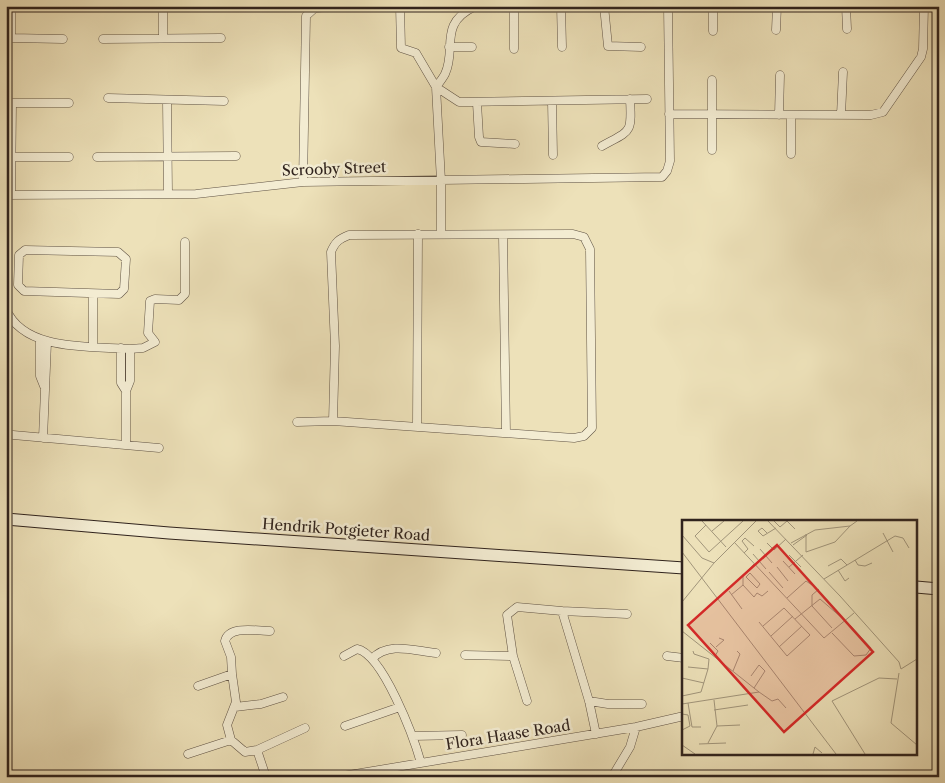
<svg xmlns="http://www.w3.org/2000/svg" width="945" height="783" viewBox="0 0 945 783" font-family="'Libre Caslon Text',serif">
<style>
.lines{fill:none;stroke-linecap:round;stroke-linejoin:round}
.minor-casing{stroke:#5f5244;stroke-width:9}
.secondary-casing{stroke:#30231d;stroke-width:13}
.minor{stroke:#f3ecd2;stroke-width:8}
.secondary{stroke:#f3ecd2;stroke-width:11}
.labels{text-anchor:middle;stroke-width:5;stroke-linejoin:round;paint-order:stroke}
.street-label{font-size:15px;fill:#30231d;stroke:#f3ecd2}
.inset-road{fill:none;stroke:#a1957b;stroke-width:1}
.view{fill:#d62828;fill-opacity:0.15;stroke:#d62828;stroke-width:2.5}
.inset-edge{fill:none;stroke:#30231d;stroke-width:2.5}
</style>
<rect width="100%" height="100%" fill="#ede1b9"/>
<filter id="stains"><feTurbulence type="fractalNoise" baseFrequency=".004" numOctaves="4"/><feColorMatrix values="0 0 0 0 .2 0 0 0 0 .09 0 0 0 0 .02 0 0 0 .5 -.17"/></filter>
<radialGradient id="worn" r=".72"><stop offset=".6" stop-color="#630" stop-opacity="0"/><stop offset="1" stop-color="#630" stop-opacity=".3"/></radialGradient>
<g class="lines">
<defs>
<path id="minor" d="M400,6l1,42 15,5 20,34 23,15 188,-3
M561,6l1,41
M604,6l4,40 33,1
M713,6v25
M846,6l1,23
M776,30l1,-24
M8,38h3v-32
M11,38l52,1
M163,38v-32
M103,39l118,-1
M449,47h23
M514,49v-43
M436,87l5,94v53
M436,87c3,-4 7,-9 9,-13 12,-25 -7,-50 29,-67l51,-1
M108,98l116,3
M167,100l1,94
M552,101l1,54
M6,103h63
M477,103l2,34 2,5 34,2
M669,114l202,1 12,-3 38,-55 2,-8 1,-43
M779,115l1,-40
M841,115l2,-43
M602,146c29,-16 30,-12 28,-47
M712,150v-70
M791,154v-39
M6,157h63
M97,157l139,-1
M303,182l3,-166 9,-8 31,-2
M6,195l190,-1 107,-12 359,-5 5,-6 3,-10 -2,-155
M11,195l1,-92
M503,235l3,198
M25,250l93,2 8,7 -2,30 -5,5 -95,-3 -6,-6 1,-30z
M93,294v52
M6,309c18,43 86,37 124,40l13,-1 12,-6 -7,-9 2,-32 5,-2 24,1 6,-6v-52
M40,340v36l4,10
M121,348v35l5,8
M297,422l36,-1 241,17 10,-2 8,-8 -2,-179 -6,-12 -11,-3 -224,1c-10,4 -14,7 -18,17l4,94 -2,75
M417,427l1,-193
M13,435l146,13
M43,438l4,-96
M126,445v-54l4,-10v-32
M562,611l65,3
M465,655l48,1
M344,656l13,-7c26,5 57,89 64,114
M667,656l17,2
M372,659c16,-18 43,-8 64,-6
M232,674l-1,-17 -6,-16c4,-16 32,-10 45,-10
M198,686l34,-12 4,28 -9,23 4,15
M527,701l-14,-45 -6,-41 10,-8 45,4 27,90 7,33
M589,701l19,3h34
M235,707l26,-3 22,-7
M345,726l55,-19
M413,736l49,-1
M257,750l48,-22
M188,754l43,-14 14,12 12,-2 9,27
M337,777l299,-50 48,-11
M612,777l18,-30 6,-20"/>
<path id="secondary" d="M6,519l163,14 515,35
M916,587l23,2"/>
</defs>
<!-- minor casing -->
<use href="#minor" class="minor-casing"/>
<!-- secondary casing -->
<use href="#secondary" class="secondary-casing"/>
<!-- minor -->
<use href="#minor" class="minor"/>
<!-- secondary -->
<use href="#secondary" class="secondary"/>
</g>
<g class="labels">
<!-- street labels -->
<g class="street-label">
<text transform="translate(334 169) rotate(-2)" y="5">Scrooby Street</text>
<text transform="translate(346 530) rotate(4)" y="5">Hendrik Potgieter Road</text>
<text transform="translate(508 735) rotate(-9)" y="5">Flora Haase Road</text>
</g>
</g>
<!-- overview -->
<g transform="translate(682 520)">
<rect width="235" height="235" fill="#ede1b9"/>
<path class="inset-road" d="M20,1l24,26M86,1l72,75 59,66 2,7M92,1l6,6 7,-6 8,8M24,5l-11,11 14,16 34,-31M30,11l12,-10M85,13l-5,-5 -4,3 5,5 13,-8M201,13l10,19M124,14v18l29,-10 15,-16M0,15l20,23 12,5M52,22l90,96 30,-25M85,23l7,7 12,-11M109,23l24,-13 35,-4 7,-5M111,25l14,-10M78,29l12,14M0,32l154,202M62,33l4,-4 -6,-8 3,-3 9,8M71,34l13,15M107,35l12,12M173,40l3,5 7,1 7,-3M101,41l12,13M72,44l-11,12v9l11,12 3,-4 5,3 6,-5M146,46l13,-7 6,6M95,47l11,14M107,47l14,-12M156,50l7,11 4,-3M87,52l14,16M68,53l10,11 -3,4 -11,-11zM142,59l71,-43 8,2 6,10M137,69l-7,6v11l20,22M47,71l13,18M49,75l12,-10M105,78l19,-17 6,4M0,82l32,-39 42,-42M113,99l25,-20 22,19M77,102l28,34 23,-21 -26,-27 -21,18M0,111l77,61 13,9 6,-2 8,9M150,113l22,23 12,-1 5,-7 -21,-23M89,116l22,-20M28,123l8,8 -3,5M34,127l8,-7 -5,-2M97,127l23,-21M6,147l20,2M219,149l16,-10M51,151l7,-17 -3,-3M217,153l-8,50 26,22M69,156l8,-11 6,6 -11,17M0,158l22,5M0,176l19,-4 7,-23 1,-10 -15,-5 -1,-3M6,183l4,24h9M0,184l77,-12M32,190l34,-5M0,194l6,1 2,11 -8,4M35,206l23,-1M26,223l9,-17 -3,-26M17,224l27,-1M0,225l13,9M131,234l2,-7 7,6M183,234l-33,-53 47,-23 18,1"/>
<path class="view" d="M95,25l96,107 -89,80 -96,-107z"/>
<rect width="235" height="235" class="inset-edge"/>
</g>
<!-- margin -->
<rect width="945" height="783" fill="none" stroke="#ede1b9" stroke-width="25"/>
<rect x="8" y="8" width="930" height="768" fill="none" stroke="#30231d" stroke-width="2.5"/>
<rect x="12" y="12" width="920" height="758" fill="none" stroke="#30231d"/>
<rect width="100%" height="100%" filter="url(#stains)"/>
<rect width="100%" height="100%" fill="url(#worn)"/>
</svg>
